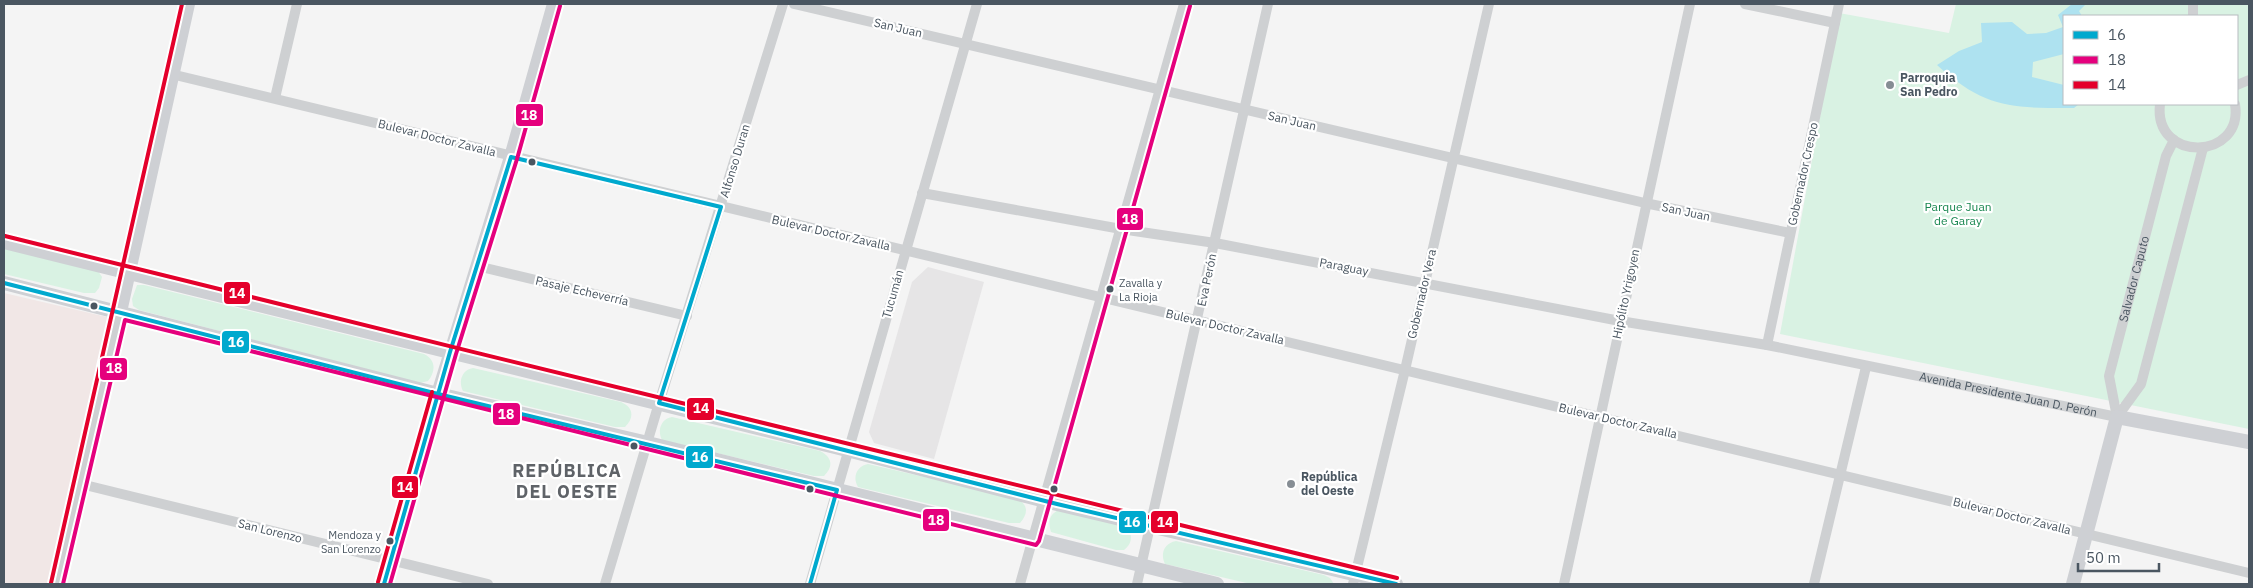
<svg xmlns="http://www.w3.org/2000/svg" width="2253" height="588" viewBox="0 0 2253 588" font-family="'IBM Plex Sans',sans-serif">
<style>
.education{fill:#e6e5e6}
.medical{fill:#f1e7e6}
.green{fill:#d9f2e3;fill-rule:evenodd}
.water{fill:#aee2f0}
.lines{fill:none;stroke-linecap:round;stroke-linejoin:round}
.street{stroke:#ced0d2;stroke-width:10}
.secondary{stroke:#ced0d4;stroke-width:14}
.bus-1-casing{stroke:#fff;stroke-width:8}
.bus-2-casing{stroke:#fff;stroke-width:8}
.bus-3-casing{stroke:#fff;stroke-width:8}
.bus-1{stroke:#00a9ce;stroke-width:4}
.bus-2{stroke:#e5007d;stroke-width:4}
.bus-3{stroke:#e4002b;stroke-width:4}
.poi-dot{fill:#868d94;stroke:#fff;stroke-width:2}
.bus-dot{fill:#4a5661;stroke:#fff;stroke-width:2}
.labels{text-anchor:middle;stroke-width:4.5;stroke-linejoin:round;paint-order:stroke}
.bus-label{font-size:11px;fill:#4a5661;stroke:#fff;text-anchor:start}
.street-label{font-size:12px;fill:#4a5661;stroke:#fff}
.poi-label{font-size:12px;font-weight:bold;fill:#4a5661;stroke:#fff;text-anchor:start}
.park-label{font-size:12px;fill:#17864f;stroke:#fff}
.district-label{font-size:18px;font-weight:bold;letter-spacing:1px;fill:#5f6368;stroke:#fff}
.line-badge{stroke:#fff;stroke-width:2}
.badge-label{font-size:14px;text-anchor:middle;font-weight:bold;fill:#fff}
</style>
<rect width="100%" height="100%" fill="#f4f4f4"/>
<!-- education -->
<path class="education" d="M928,267l56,15 -50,177 -60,-16 -5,-11 43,-150z"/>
<!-- medical -->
<path class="medical" d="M4,293l103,24 4,6 -61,261h-46z"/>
<!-- green -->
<path class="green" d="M1956,4h293v425l-469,-95 59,-321 110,20zM2064,16h173v88h-173z
M4,248l94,23 4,6 -3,11 -4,5h-11l-80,-19z
M137,285h7l280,69c12,6 12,17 4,27l-8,2 -281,-73 -6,-4 -1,-7z
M473,368l148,34c12,5 14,15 4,25h-10l-152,-36c-5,-10 -1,-21 10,-23z
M672,417l148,34c12,6 14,15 4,25h-10l-152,-36c-5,-10 -1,-21 10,-23z
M868,464l148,34c12,6 13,15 4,25h-11l-151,-36c-6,-10 -1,-21 10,-23z
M1059,510l63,15 8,5c2,10 1,14 -6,20h-8l-65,-18c-3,-10 -2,-18 8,-22z
M1176,541l148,34 6,3 4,6h-83l-86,-20c-5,-10 -1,-21 11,-23z"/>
<!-- water -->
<path class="water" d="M2072,4h14l-7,7 3,5h-18v38l-31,8 -1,15 32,8v19h15l-5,4c-61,0 -89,1 -137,-43l22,-14 23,-9 -1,-19 31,-1 15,12 19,-1 17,-6 -5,-12z"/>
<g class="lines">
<!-- street -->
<g class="street">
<path d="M794,4l851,199 145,30"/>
<path d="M1745,4l90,19"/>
<path d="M2193,4v12"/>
<path d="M171,74l2078,499"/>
<path d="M2237,85l12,-5"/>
<path d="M275,98l22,-94"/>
<path d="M2160,104c-7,59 84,57 75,0"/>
<path id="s1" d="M922,193l199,36 94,14 405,78 147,24 350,72"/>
<path d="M477,266l210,50"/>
<path d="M1767,345l72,-341"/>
<path id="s2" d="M2117,417l-8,-41 57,-220 8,-16"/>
<path d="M2117,417l24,-33 62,-236"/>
<path d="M81,484l407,100"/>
<path d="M57,584l63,-272"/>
<path d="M384,584l54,-190"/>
<path d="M605,584l54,-181 124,-399"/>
<path d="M810,584l167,-580"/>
<path d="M1020,584l164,-580"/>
<path d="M1137,584l131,-580"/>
<path d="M1353,584l52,-214 84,-366"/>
<path d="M1564,584l126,-580"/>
<path d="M1814,584l52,-217"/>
</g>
<!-- secondary -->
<path class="secondary" d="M4,242l843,208 210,54 339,80
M4,283l434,111 210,49 569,141
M120,312l68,-308
M438,394l73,-237 43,-153
M2073,584l44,-167 132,25"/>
<defs>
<path id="bus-1" d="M4,283l434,111 399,96 -27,94
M384,584l66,-232 61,-195 210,50 -62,196 398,101 339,80"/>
<path id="bus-2" d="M63,584l62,-264 911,225 3,-4 151,-535
M390,584l66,-230 61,-195 43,-153"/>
<path id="bus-3" d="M5,236c464,114 927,232 1392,342
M378,582l54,-190
M51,583l131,-579"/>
</defs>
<!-- bus-1 casing -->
<use href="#bus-1" class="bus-1-casing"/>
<!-- bus-2 casing -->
<use href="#bus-2" class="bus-2-casing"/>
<!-- bus-3 casing -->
<use href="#bus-3" class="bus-3-casing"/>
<!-- bus-1 -->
<use href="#bus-1" class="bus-1"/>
<!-- bus-2 -->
<use href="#bus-2" class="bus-2"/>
<!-- bus-3 -->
<use href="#bus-3" class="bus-3"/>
</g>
<!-- markers -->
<g class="poi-dot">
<circle cx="1890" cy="85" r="5"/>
<circle cx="1291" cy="484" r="5"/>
</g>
<g class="bus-dot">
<circle cx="532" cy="162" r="4.5"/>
<circle cx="1110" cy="289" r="4.5"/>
<circle cx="94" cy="306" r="4.5"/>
<circle cx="634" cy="446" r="4.5"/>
<circle cx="810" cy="489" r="4.5"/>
<circle cx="1054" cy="489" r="4.5"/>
<circle cx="390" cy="541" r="4.5"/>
</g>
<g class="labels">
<!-- bus labels -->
<g class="bus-label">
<text x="1119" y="287">Zavalla y<tspan x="1119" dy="14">La Rioja</tspan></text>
<text x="381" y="539" text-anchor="end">Mendoza y<tspan x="381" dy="14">San Lorenzo</tspan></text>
</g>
<!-- street labels -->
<g class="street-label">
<text transform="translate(898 28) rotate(13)" y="4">San Juan</text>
<text transform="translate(1292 121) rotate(13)" y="4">San Juan</text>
<text transform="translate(437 138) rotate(14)" y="4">Bulevar Doctor Zavalla</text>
<text transform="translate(735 161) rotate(-73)" y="4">Alfonso Duran</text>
<text transform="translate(1803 174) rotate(-78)" y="4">Gobernador Crespo</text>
<text transform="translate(1686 212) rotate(12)" y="4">San Juan</text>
<text transform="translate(831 233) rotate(13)" y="4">Bulevar Doctor Zavalla</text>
<text transform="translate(1344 267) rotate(11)" y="4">Paraguay</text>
<text dy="4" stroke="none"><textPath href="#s2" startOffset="142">Salvador Caputo</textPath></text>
<text transform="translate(1207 280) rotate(-78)" y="4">Eva Perón</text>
<text transform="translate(582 291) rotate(13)" y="4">Pasaje Echeverría</text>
<text transform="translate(893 294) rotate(-74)" y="4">Tucumán</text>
<text transform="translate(1422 294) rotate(-77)" y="4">Gobernador Vera</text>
<text transform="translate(1626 294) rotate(-78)" y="4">Hipólito Yrigoyen</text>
<text transform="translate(1225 327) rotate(13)" y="4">Bulevar Doctor Zavalla</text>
<text dy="4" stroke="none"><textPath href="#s1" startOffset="1105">Avenida Presidente Juan D. Perón</textPath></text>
<text transform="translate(1618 421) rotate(13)" y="4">Bulevar Doctor Zavalla</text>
<text transform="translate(2012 516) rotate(14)" y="4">Bulevar Doctor Zavalla</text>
<text transform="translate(270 531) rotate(14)" y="4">San Lorenzo</text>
</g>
<!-- poi labels -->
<g class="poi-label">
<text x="1900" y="82">Parroquia<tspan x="1900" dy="14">San Pedro</tspan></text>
<text x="1301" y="481">República<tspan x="1301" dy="14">del Oeste</tspan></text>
</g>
<!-- park labels -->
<g class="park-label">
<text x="1958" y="211">Parque Juan<tspan x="1958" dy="14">de Garay</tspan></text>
</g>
<!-- district labels -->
<g class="district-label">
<text x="567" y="477">REPÚBLICA<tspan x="567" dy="21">DEL OESTE</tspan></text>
</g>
</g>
<g class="line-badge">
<rect x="515" y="103" width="29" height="24" rx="5" fill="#e5007d"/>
<rect x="1116" y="207" width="28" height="24" rx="5" fill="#e5007d"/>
<rect x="223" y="281" width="28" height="24" rx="5" fill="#e4002b"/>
<rect x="221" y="330" width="29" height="24" rx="5" fill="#00a9ce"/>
<rect x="99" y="357" width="29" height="24" rx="5" fill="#e5007d"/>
<rect x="686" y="397" width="29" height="24" rx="5" fill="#e4002b"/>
<rect x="492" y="402" width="29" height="24" rx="5" fill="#e5007d"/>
<rect x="685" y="445" width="29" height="24" rx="5" fill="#00a9ce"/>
<rect x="391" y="475" width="28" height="24" rx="5" fill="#e4002b"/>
<rect x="922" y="508" width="28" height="24" rx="5" fill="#e5007d"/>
<rect x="1118" y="510" width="29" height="24" rx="5" fill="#00a9ce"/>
<rect x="1150" y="510" width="29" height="24" rx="5" fill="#e4002b"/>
</g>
<g class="badge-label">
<text x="529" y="120">18</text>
<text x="1130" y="224">18</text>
<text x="237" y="298">14</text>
<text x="236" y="347">16</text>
<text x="114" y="373">18</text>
<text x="701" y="413">14</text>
<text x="506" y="419">18</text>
<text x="700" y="462">16</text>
<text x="405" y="492">14</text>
<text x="936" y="525">18</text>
<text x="1132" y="527">16</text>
<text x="1165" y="527">14</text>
</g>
<!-- border -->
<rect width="2253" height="588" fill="none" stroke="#4a5661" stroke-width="10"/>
<!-- legend -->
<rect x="2063" y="15" width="175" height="90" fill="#ffffff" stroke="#b7bbc0"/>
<rect x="2073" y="31" width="25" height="8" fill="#00a9ce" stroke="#b7bbc0"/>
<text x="2108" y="40" font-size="15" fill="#4a5661">16</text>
<rect x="2073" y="56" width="25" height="8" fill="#e5007d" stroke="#b7bbc0"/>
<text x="2108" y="65" font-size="15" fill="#4a5661">18</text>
<rect x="2073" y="81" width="25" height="8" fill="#e4002b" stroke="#b7bbc0"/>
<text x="2108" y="90" font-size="15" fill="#4a5661">14</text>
<!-- scale -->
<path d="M2078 563v8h81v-8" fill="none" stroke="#4a5661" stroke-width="2.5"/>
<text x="2086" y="563" font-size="15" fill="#4a5661" stroke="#ffffff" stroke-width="4" paint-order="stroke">50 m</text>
</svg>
